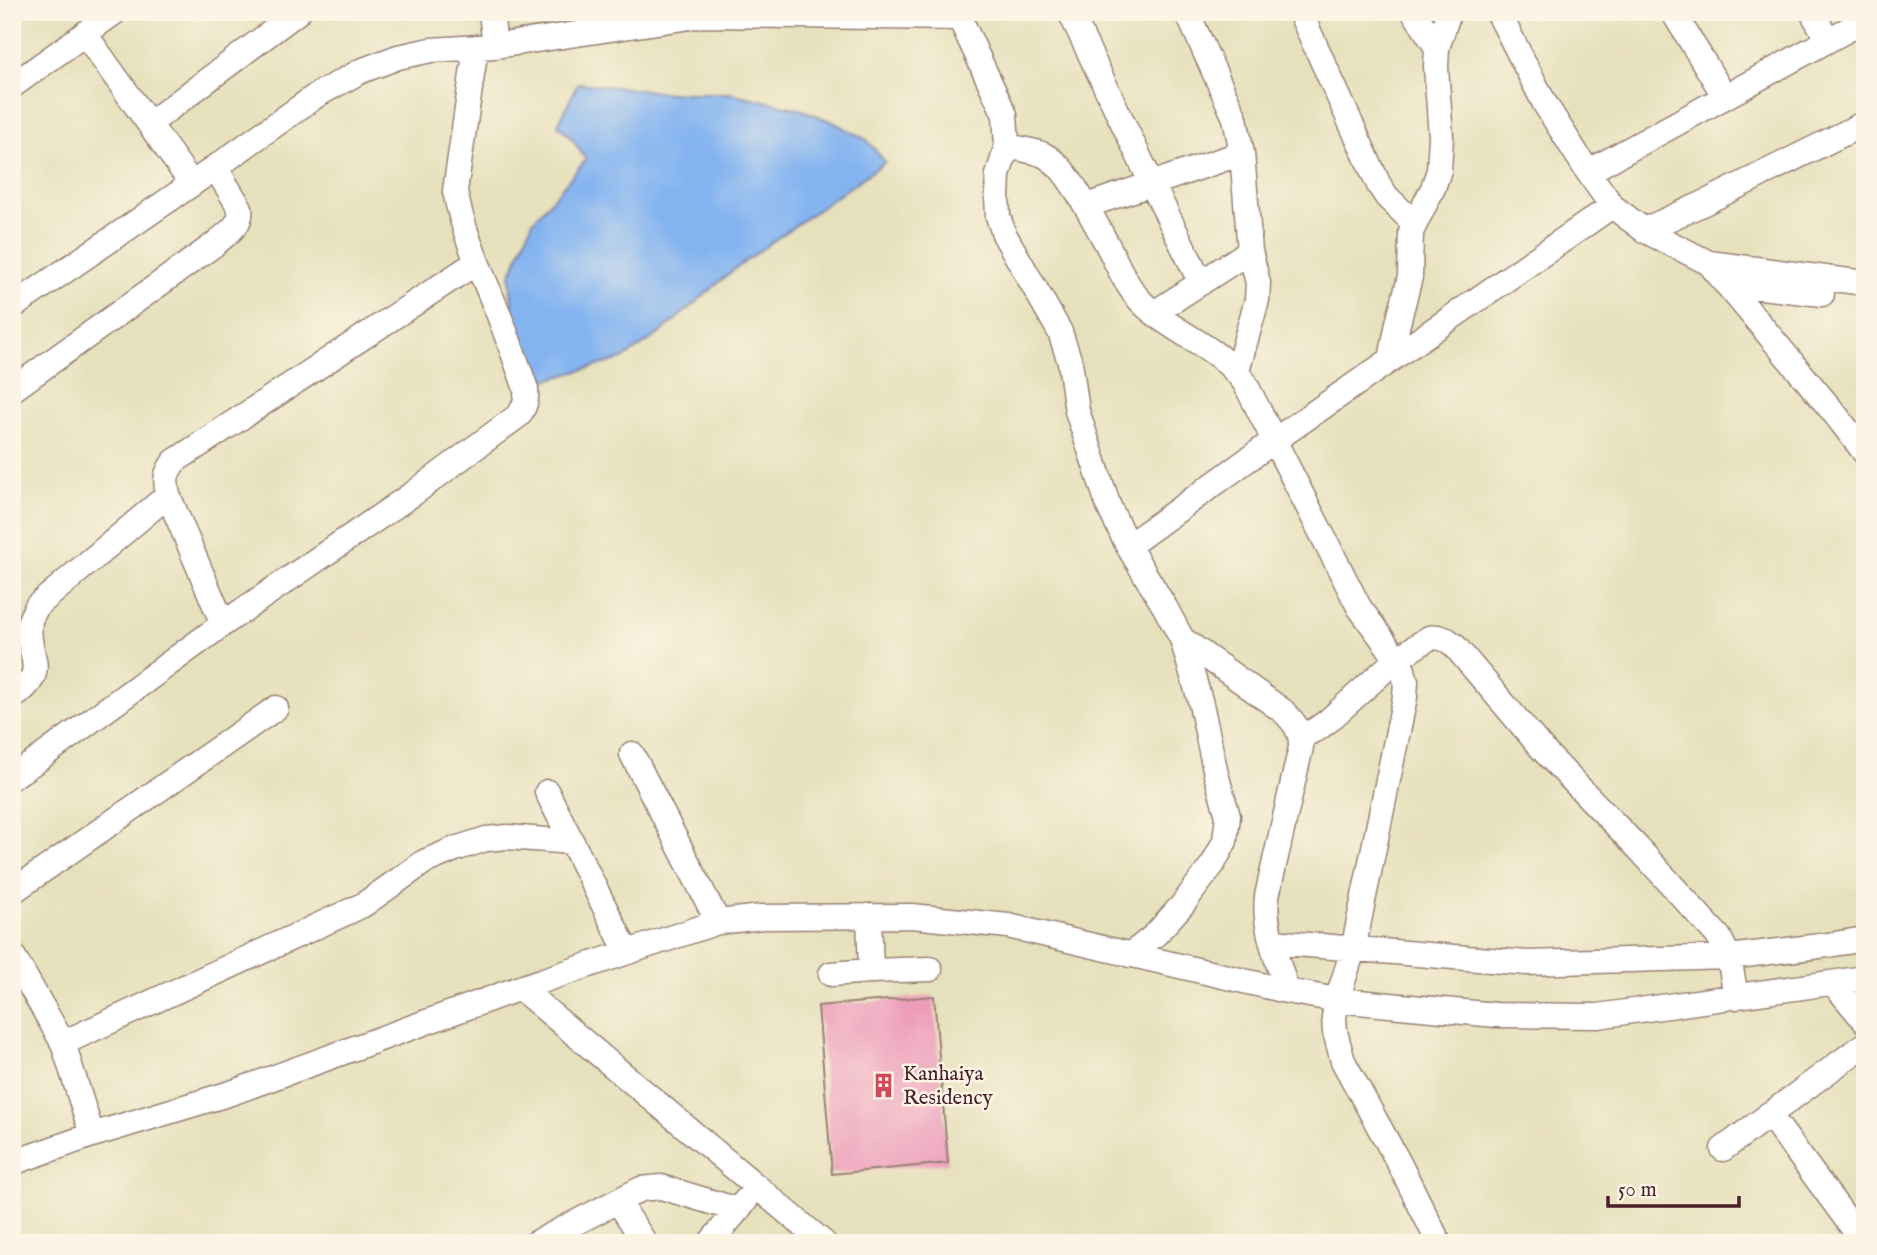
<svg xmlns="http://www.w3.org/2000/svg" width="1877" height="1255" viewBox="0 0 1877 1255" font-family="'IM FELL English',serif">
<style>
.water{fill:#84b4f0;stroke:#676a8e;stroke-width:2}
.building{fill:#ec9cba}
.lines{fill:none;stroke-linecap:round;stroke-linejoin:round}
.minor-casing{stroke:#988074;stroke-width:27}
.minor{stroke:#fff;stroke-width:24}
.labels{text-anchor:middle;stroke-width:5;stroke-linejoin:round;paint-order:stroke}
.poi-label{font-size:21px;fill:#4a1f2b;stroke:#fcf5e5;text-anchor:start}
</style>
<rect width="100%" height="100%" fill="#fcf5e5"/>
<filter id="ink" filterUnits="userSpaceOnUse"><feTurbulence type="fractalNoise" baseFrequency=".0143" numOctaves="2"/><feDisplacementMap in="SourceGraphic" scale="14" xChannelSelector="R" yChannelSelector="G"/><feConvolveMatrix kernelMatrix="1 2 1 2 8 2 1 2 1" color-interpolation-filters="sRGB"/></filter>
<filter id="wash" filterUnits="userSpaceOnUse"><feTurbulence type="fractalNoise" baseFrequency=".00686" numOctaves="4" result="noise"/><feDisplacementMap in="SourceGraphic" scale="28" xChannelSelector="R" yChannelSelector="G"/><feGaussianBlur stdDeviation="1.57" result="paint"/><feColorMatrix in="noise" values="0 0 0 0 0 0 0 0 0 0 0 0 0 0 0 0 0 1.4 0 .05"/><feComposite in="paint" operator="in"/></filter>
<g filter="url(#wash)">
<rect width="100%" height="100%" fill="#e7e0bc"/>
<!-- water -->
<path class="water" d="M578,83l92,10h60l69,16 32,12 36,19 18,22 -123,87 -31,23 -72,62 -37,25 -76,21 -32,-47 -4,-57 23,-55 53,-61 -13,-20 -15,-15z"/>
<g id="blocks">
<!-- building -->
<path class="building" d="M934,996l14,167 -116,11 -14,-168z"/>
</g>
</g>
<g filter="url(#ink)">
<use href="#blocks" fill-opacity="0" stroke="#988074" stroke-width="2"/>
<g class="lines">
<defs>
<path id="minor" d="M491,12l4,34
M957,12l48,103 2,31 -9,29 -1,21 1,20 6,18 56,98 10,30 7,49 32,96 19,39 38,63 16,30 19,65 15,70 12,42 -3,25 -12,23 -30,40 -28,31 -25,20
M1070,12l82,172 49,99
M1187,12l48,106 7,35 8,98 8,32 -1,17 -20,71
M1300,12l79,173 8,12 27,26
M1414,12l23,36
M1498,12l47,92 43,68 24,34 32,24 65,33 156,20
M1673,12l52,85
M1812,12l16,28
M85,34l107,150
M12,86l103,-74
M149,124l149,-112
M1007,146c12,3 26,4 37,9 13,7 21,18 29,30 14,21 25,43 37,65 8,16 15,33 27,47 30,35 79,46 108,86l114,224 38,52 6,11 3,12 -1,15 -52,253 -16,50 -3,17 1,15 8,29 57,104 39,78
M1588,172l277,-152
M1086,206l156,-53
M1644,230l58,-26 163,-81
M1709,263l126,151 30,39
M1725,283l97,11
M12,307l180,-123 125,-89 44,-24 37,-14 33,-7 64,-4 209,-31 256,3
M1154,313l96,-62
M1391,359l7,-36 12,-46 1,-45 22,-44 6,-18 2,-33 -5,-70 1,-19 12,-36
M12,390l203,-146c11,-10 28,-19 25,-36l-25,-41
M1128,546l147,-106 337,-234
M223,624l-55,-129c-3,-15 -3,-22 7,-34l302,-199
M1182,639l101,72c11,11 19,20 18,36l-34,149c-4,32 11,64 20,95
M12,698c42,-29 12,-41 18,-77 1,-5 5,-10 7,-15l131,-111
M1302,736l15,-7 11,-8 69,-62 32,-21 9,-1 9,3 7,5 89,105 95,98 81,89 10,20 7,40
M632,754l86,168
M12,777l24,-16 187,-137 191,-131 105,-78c6,-9 8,-15 7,-26 -9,-25 -18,-51 -28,-76 -16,-39 -35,-80 -43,-122l21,-144
M547,792l80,160
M12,892l264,-184
M869,916l2,55 59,-2
M1272,942l255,21 202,-6 99,-12 37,-6
M12,954l51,89 29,92
M831,974l40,-3
M1833,983l32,38
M520,988l304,255
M63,1043l300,-138 61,-43 31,-13 31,-10 21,-2 65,5
M1769,1114l95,129
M1723,1149l142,-105
M12,1163l80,-28 139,-42 289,-105 198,-66 44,-5 150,-1 96,10 279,65 50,9 159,15 102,1 267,-38
M618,1201l27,42
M536,1243l105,-54 20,-2 77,23
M710,1243l36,-43"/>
</defs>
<!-- minor casing -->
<use href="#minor" class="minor-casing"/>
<!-- minor -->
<use href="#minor" class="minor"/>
</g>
</g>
<!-- icons -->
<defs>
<symbol id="building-bare" viewBox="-9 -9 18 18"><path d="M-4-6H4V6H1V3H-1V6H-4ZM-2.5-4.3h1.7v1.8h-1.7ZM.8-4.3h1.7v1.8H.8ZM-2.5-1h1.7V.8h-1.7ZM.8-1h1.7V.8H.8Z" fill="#d1495b" stroke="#fcf5e5" stroke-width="2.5" paint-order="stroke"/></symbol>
</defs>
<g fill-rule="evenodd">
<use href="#building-bare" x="866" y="1068" width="35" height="35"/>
</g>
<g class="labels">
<!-- poi labels -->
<g class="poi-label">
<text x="903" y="1080">Kanhaiya<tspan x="903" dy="24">Residency</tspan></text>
</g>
</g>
<!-- margin -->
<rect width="1877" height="1255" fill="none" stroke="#fcf5e5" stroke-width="42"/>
<!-- scale -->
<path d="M1608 1196v10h131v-10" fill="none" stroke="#4a1f2b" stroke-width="3.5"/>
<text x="1618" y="1196" font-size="21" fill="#4a1f2b" stroke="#fcf5e5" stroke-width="5" paint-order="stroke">50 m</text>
</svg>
